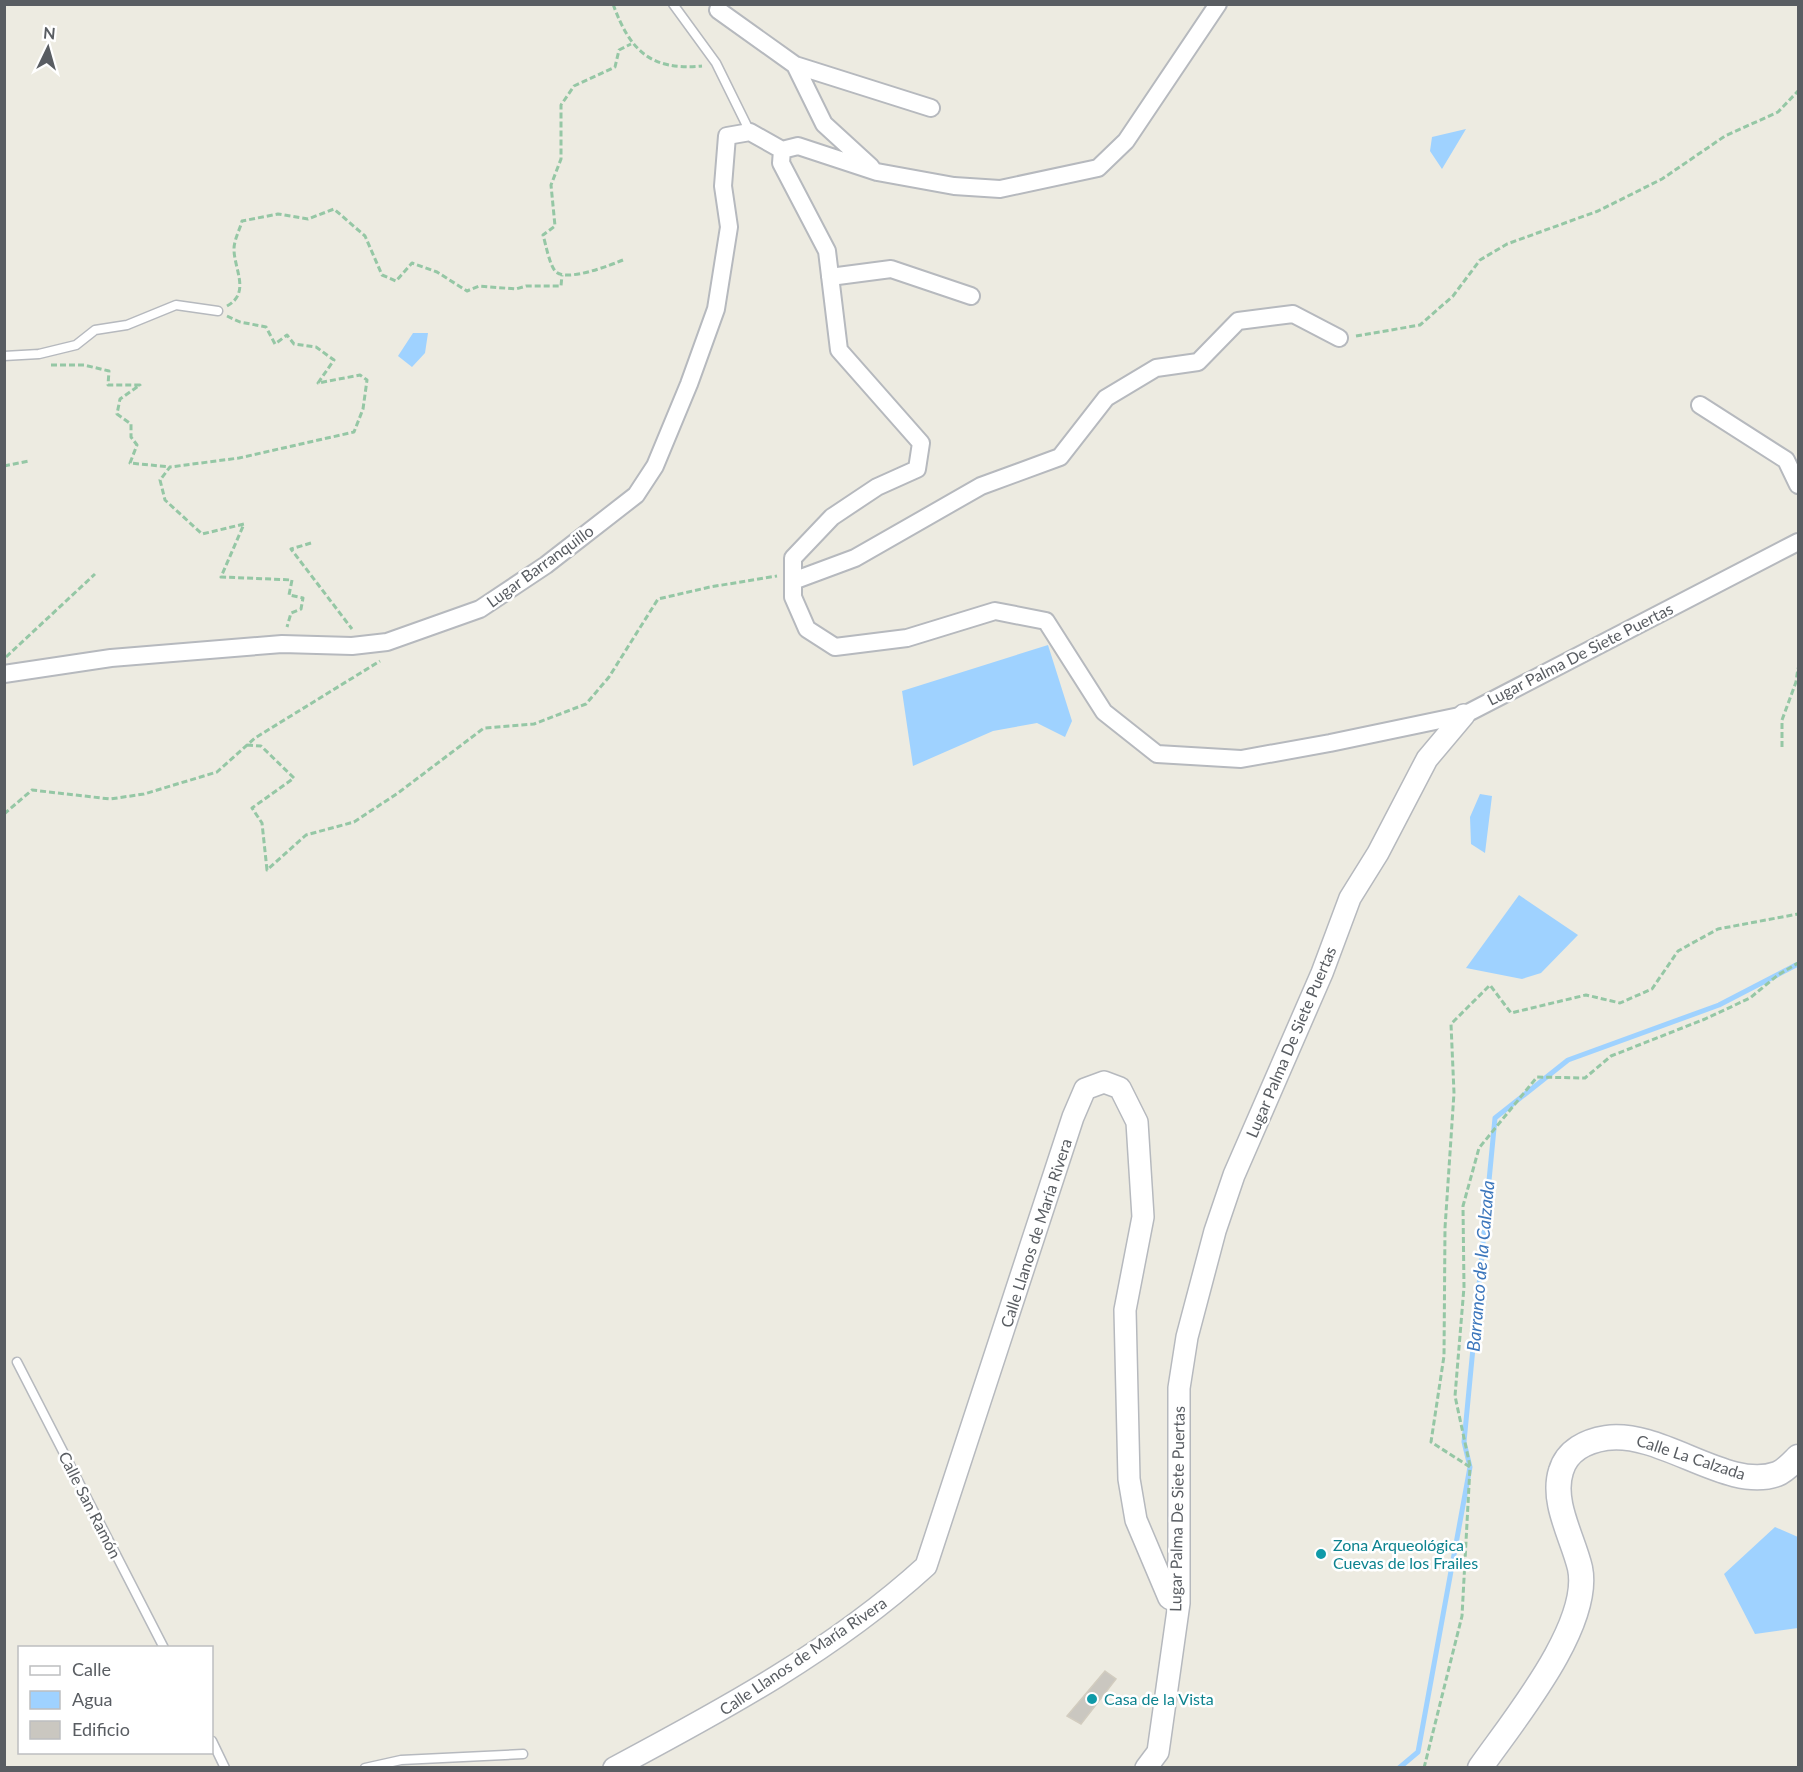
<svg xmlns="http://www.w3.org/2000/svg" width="1803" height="1772" viewBox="0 0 1803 1772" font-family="Lato,sans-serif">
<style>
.water{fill:#9fd2ff}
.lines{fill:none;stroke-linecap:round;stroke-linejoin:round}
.stream{stroke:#9fd2ff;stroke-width:5}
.building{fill:#cac7c0;stroke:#d2ccbf;stroke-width:1.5}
.service-casing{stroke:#b6b9be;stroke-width:11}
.minor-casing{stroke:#b6b9be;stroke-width:20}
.tertiary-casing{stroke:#b6b9be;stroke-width:24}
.secondary-casing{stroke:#b7bac0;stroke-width:27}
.path{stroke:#95c7a5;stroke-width:3;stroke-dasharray:6 3;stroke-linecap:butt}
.service{stroke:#fff;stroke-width:8}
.minor{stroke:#fff;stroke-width:16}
.tertiary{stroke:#fff;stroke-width:21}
.secondary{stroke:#fff;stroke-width:24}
.culture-dot{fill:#0f9aa8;stroke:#fff;stroke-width:2}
.labels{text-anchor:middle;stroke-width:5;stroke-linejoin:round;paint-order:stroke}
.street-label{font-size:16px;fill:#595d62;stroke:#fff}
.culture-label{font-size:16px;fill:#0d838f;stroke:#fff;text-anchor:start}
.water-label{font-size:18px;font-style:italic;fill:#3d77bc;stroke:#fff}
</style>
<rect width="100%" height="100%" fill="#edebe1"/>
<!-- water -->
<path class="water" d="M1466,129l-24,40 -12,-18 2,-14z
M413,333h15l-3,20 -13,14 -14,-11z
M1048,645l24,76 -7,16 -28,-14 -44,8 -80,35 -11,-75z
M1480,794l12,2 -7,57 -14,-9 -1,-27z
M1519,895l59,40 -37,38 -19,6 -56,-11z
M1775,1527l23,10v91l-43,6 -31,-60z"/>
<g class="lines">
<!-- stream -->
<path class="stream" d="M1399,1768l19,-16 52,-285 -6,-25 31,-324 73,-58 151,-55 79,-41"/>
</g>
<!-- building -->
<path class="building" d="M1105,1671l11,8 -35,45 -14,-8z"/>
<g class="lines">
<defs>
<path id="service" d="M673,4l43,59 34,69
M4,356l35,-2 37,-9 19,-15 32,-5 49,-20 42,6
M17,1362l147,286
M212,1741l13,27
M365,1768l36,-8 122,-6"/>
<path id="minor" d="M1218,4l-92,137 -28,27 -98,21 -46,-3 -77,-14 -79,-26 -16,4 -1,13 46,88 12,99 82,93 -4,26 -40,18 -45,30 -39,41v39l14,32 28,18 72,-9 88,-27 51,10 58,91 53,42 84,5 89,-16 134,-28 334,-173
M718,10l77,55 136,43
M795,65l29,59 47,43
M830,277l61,-8 80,27
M1700,405l86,55 12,25
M793,581l62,-23 126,-72 79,-29 46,-59 50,-30 42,-6 40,-41 55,-7 46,24
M4,674l107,-16 171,-14 70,2 35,-4 93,-33 66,-44 90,-70 19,-29 34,-82 27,-75 13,-82 -6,-41 4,-50 23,-4 32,18"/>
<path id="tertiary" d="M614,1768c109,-58 220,-118 312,-202l147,-449 12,-28 19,-7 16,6 17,34 6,95 -18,93 4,169 7,41 33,78 10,5
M1146,1768l12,-16 21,-149v-215l8,-51 28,-106 19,-56 88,-202 28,-75 28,-45 49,-94 37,-44"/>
<path id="secondary" d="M1480,1768c32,-46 112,-142 100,-200 -7,-30 -29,-66 -19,-97 6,-21 26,-30 45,-33 56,-8 121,54 171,36 8,-3 15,-11 21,-17"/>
</defs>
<!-- service casing -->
<use href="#service" class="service-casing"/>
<!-- minor casing -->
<use href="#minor" class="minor-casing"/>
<!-- tertiary casing -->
<use href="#tertiary" class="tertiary-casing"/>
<!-- secondary casing -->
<use href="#secondary" class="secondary-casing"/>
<!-- path -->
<path class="path" d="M613,4c17,47 38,67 89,62
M623,260c-12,5 -58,23 -68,11 -6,-8 -9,-26 -12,-36l12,-9 -4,-41 10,-26v-54l13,-19 41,-19 4,-17 12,-6
M227,306c24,-13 7,-37 7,-57 0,-9 6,-20 8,-28l36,-7 30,5 26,-10 31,27 17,39 14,6 16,-18 25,9 30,19 12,-5 37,3 10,-3h35l1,-11
M227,316l13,6 26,5 9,17 12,-9 7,9 22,3 18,13 -16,23 42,-8 7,5 -4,29 -9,23 -115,26 -69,9 -10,13 5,20 37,34 42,-10 -23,53 71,3 -3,15 14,3 -2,11 -10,4 -4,14
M1356,336l64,-11 33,-29 27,-36 27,-16 91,-33 64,-32 63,-43 53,-24 20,-21
M51,365h33l25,6 -1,14h32l-20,14 -3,15 14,10v13l6,8 -7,18 40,4
M4,466l25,-5
M311,543l-20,6 61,80
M6,657l89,-83
M247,745l14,1 33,32 -42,30 10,15 5,47 39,-35 48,-13 44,-29 86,-65 50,-4 52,-20 23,-27 49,-78 52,-12 67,-11
M1782,747v-27l14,-38 2,-14
M4,814l28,-24 78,9 34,-5 73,-22 38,-34 125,-77
M1470,1466l-15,-70 9,-109 -1,-81 16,-58 58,-71 48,1 26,-22 94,-37 45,-21 28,-23 20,-12
M1424,1768l38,-152 8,-149 -39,-25 13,-86 1,-128 9,-135 -3,-69 39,-39 21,28 75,-18 34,8 32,-14 26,-38 40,-22 80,-15"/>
<!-- service -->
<use href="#service" class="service"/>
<!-- minor -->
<use href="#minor" class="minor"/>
<!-- tertiary -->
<use href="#tertiary" class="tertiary"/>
<!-- secondary -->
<use href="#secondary" class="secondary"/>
</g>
<!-- markers -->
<g class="culture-dot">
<circle cx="1321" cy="1554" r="6"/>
<circle cx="1092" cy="1699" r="6"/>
</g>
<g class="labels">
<!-- street labels -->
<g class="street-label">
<text transform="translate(540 566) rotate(-36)" y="6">Lugar Barranquillo</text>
<text transform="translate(1580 654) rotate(-27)" y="6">Lugar Palma De Siete Puertas</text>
<text transform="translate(1291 1042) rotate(-67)" y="6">Lugar Palma De Siete Puertas</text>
<text transform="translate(1036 1233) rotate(-72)" y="6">Calle Llanos de María Rivera</text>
<text transform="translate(1691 1457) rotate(18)" y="6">Calle La Calzada</text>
<text transform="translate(90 1505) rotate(63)" y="6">Calle San Ramón</text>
<text transform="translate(1177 1509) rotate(-89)" y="6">Lugar Palma De Siete Puertas</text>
<text transform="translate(803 1656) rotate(-34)" y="6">Calle Llanos de María Rivera</text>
</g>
<!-- culture labels -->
<g class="culture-label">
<text x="1333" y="1551">Zona Arqueológica<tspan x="1333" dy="18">Cuevas de los Frailes</tspan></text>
<text x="1104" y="1705">Casa de la Vista</text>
</g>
<!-- water labels -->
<g class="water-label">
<text transform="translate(1481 1266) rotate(-85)" y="6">Barranco de la Calzada</text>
</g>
</g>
<!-- border -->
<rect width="1803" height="1772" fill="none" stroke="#595d62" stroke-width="12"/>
<!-- legend -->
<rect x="18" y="1646" width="195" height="108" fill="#ffffff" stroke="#bdbec0" stroke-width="1.5"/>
<rect x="30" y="1666" width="30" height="9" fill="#ffffff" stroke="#bdbec0" stroke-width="1.5"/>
<text x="72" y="1676" font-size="18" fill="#595d62">Calle</text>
<rect x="30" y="1691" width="30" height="18" fill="#9fd2ff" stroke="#bdbec0" stroke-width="1.5"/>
<text x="72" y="1706" font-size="18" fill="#595d62">Agua</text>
<rect x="30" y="1721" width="30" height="18" fill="#cac7c0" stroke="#bdbec0" stroke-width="1.5"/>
<text x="72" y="1736" font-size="18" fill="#595d62">Edificio</text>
<!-- north arrow -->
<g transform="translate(48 48) rotate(5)" stroke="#ffffff" stroke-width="4.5" paint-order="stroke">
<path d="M0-4.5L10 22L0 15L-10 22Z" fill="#595d62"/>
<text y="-9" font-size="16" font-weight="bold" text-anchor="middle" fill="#595d62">N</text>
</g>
</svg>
